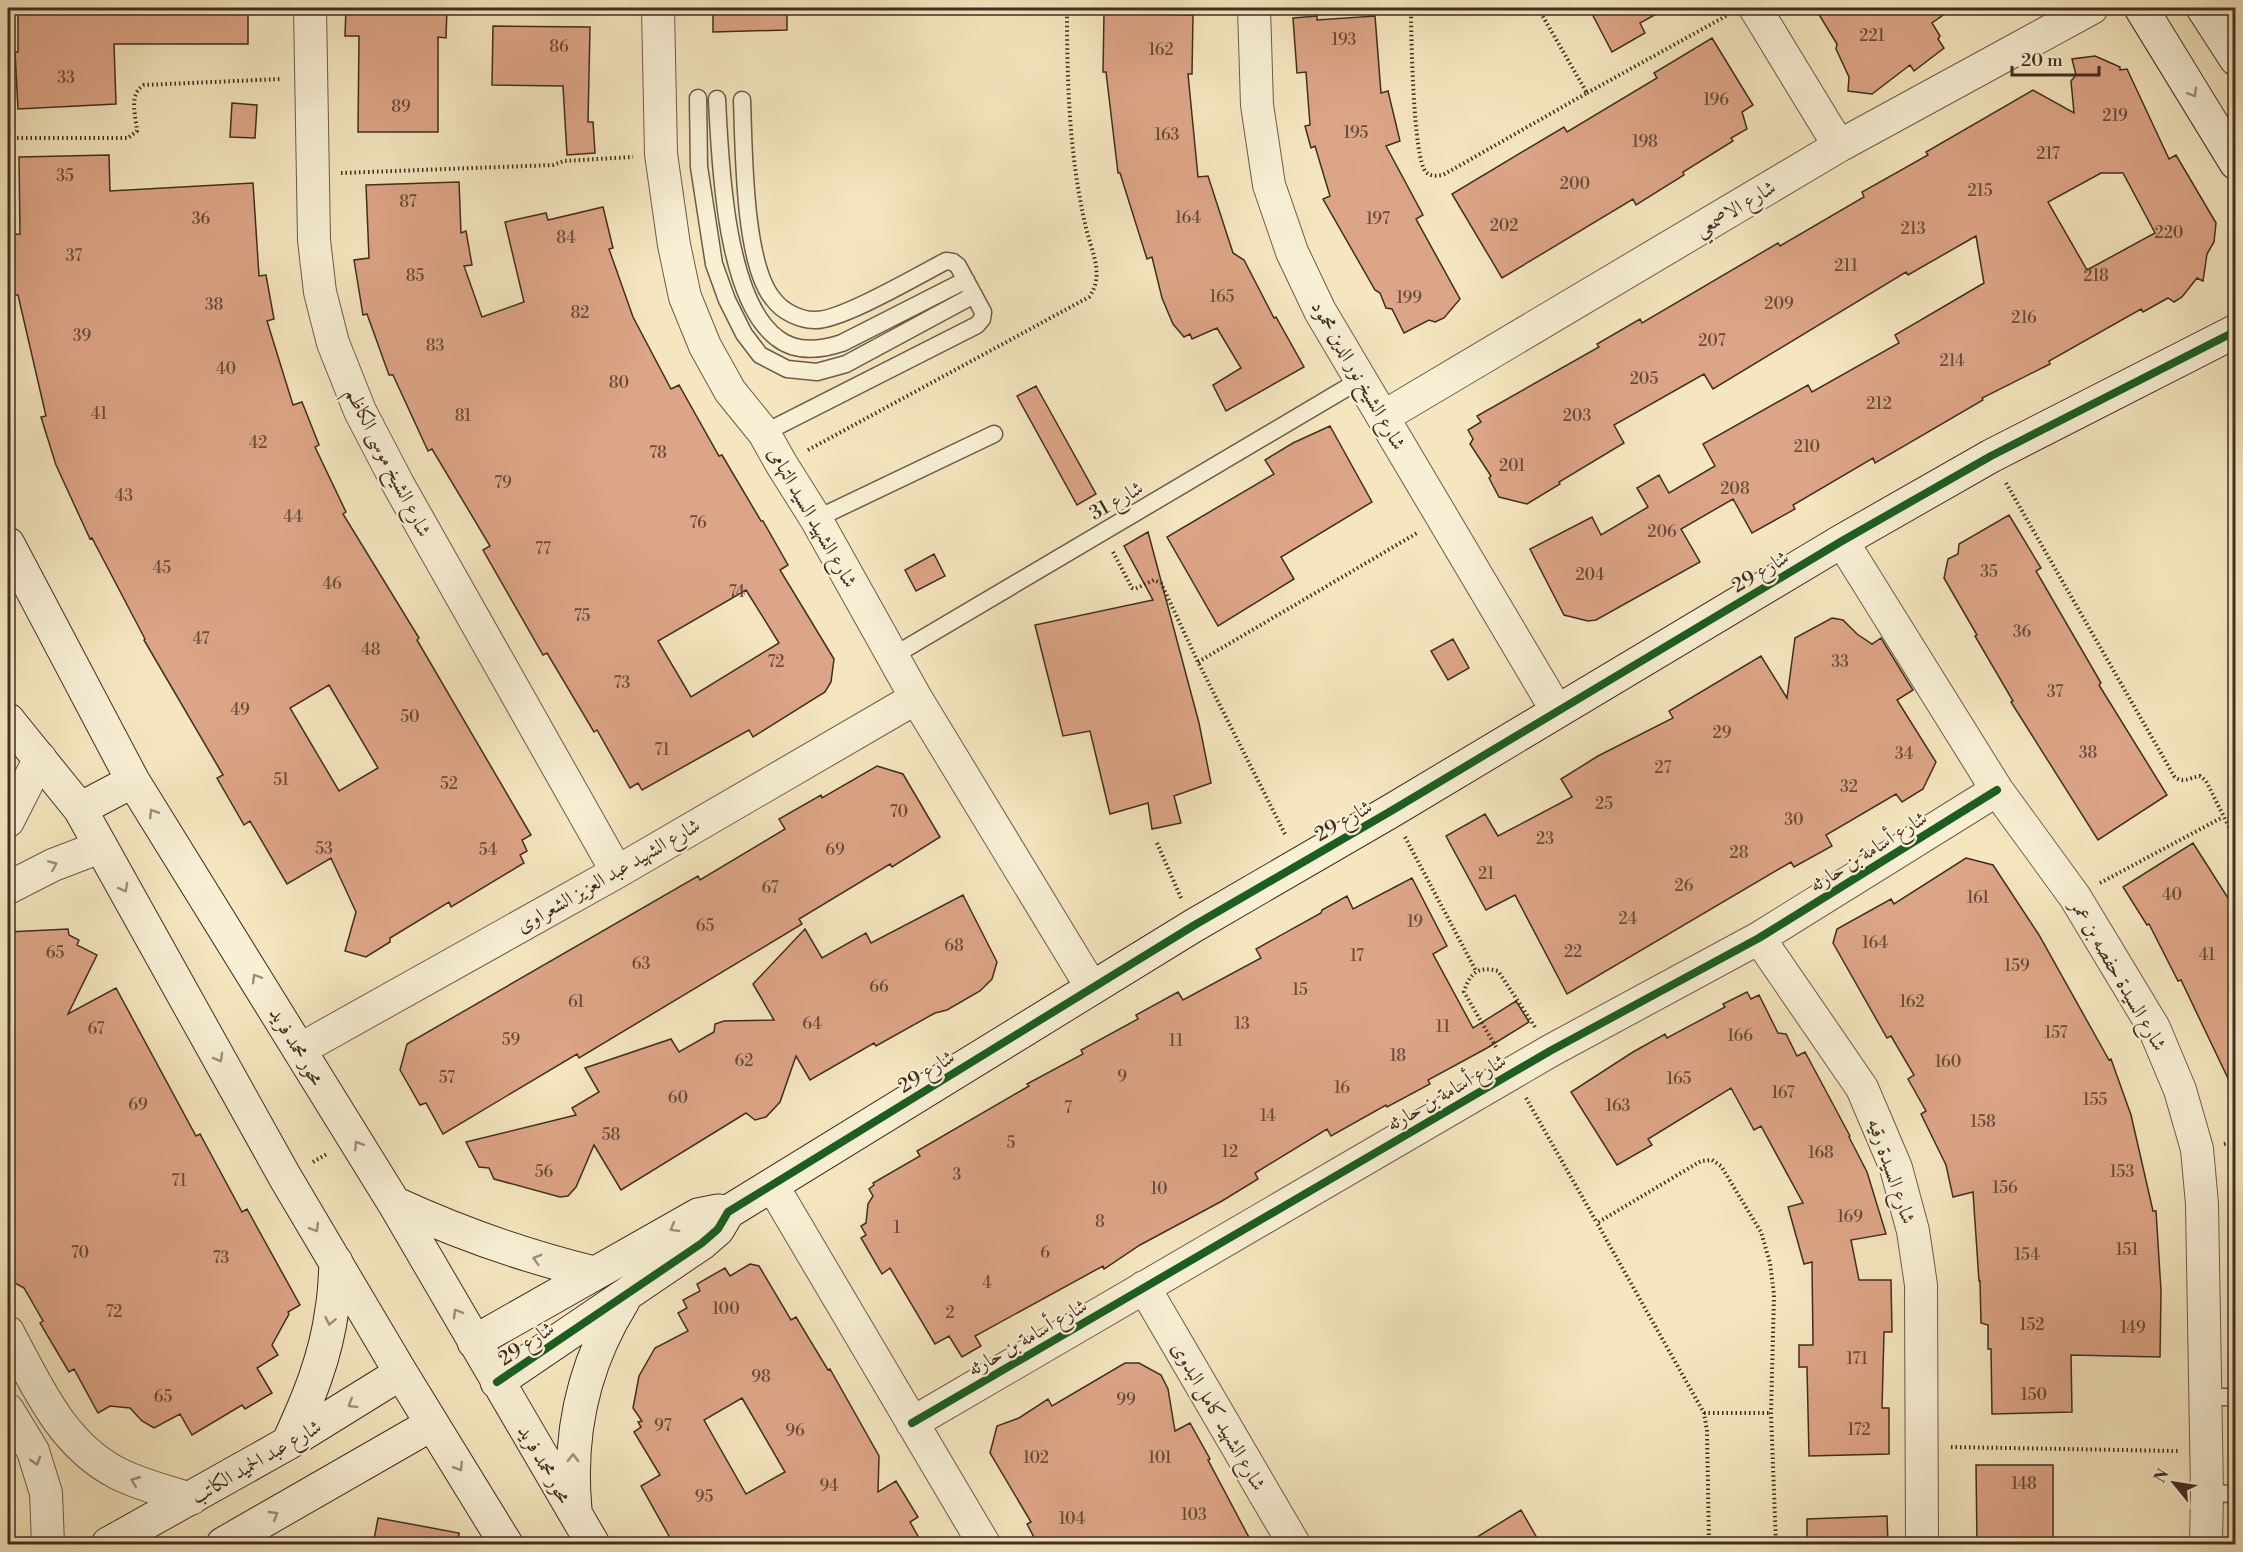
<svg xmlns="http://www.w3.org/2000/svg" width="2243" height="1552" viewBox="0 0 2243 1552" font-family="'Libre Bodoni',Amiri,serif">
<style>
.building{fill:#dda587;stroke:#402e21;stroke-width:1.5;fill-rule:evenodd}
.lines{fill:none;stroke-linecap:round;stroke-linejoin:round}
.lane-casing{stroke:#6d5c48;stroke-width:19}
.street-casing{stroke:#6d5c48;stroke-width:34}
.secondary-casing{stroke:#402e21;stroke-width:35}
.path{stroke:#402e21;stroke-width:4;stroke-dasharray:1.5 3;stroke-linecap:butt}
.lane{stroke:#f8efd5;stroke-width:16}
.street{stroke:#f8efd5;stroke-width:32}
.secondary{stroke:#f8efd5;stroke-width:33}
.cycleway-casing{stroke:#f8efd5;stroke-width:11}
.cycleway{stroke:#1b5e20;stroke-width:8}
.oneway{stroke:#9c8e7b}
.labels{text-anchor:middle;stroke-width:4.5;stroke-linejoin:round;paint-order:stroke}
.number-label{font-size:16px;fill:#674c3a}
.street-label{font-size:20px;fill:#402e21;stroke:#f8efd5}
</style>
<rect width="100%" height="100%" fill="#f5e6bf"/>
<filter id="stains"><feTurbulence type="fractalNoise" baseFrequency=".00333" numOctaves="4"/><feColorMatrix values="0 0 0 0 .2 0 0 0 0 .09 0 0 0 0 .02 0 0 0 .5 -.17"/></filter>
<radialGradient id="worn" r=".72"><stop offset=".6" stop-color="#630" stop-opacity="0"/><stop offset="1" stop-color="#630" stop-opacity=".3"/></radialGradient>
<!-- building -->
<path class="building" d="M18,8h230v36h-134l2,60 -98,5 -3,-57h3z
M346,8h101l-1,30 -8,-1v95h-80l1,-96h-14z
M713,8h74v22l-74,2z
M1589,8h78l-27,15 5,10 -33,19z
M1815,8h138l-21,15 8,13 -2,3 6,9 -30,23 -4,-6 -38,29 -24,-3 1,-14 -13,-28 1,-5z
M1104,13l89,2 -1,59h-4l10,103 10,-1 25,77 11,7 30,58 2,-1 28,50 -78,44 -13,-26 28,-17 -24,-40 -25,11 -2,-5 -6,3 -11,-13 -11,-26 -10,-41 -5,2 -27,-86h-2l-12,-101h-3z
M1317,16v4l58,-4 6,77 7,-2 12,50 -14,5 37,69 -7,4 44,80 -16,19 -9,4 -6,-2 -25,13 -12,-24 -6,-1 -6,-15 -5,-3 -52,-91 7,-3 -15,-50 -4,2 -6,-22 5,-1 -4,-53 -9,1 -4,-55z
M493,26l97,1 -2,95h5l2,31 -28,2 -4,-69 -71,-1z
M1712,38l41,67 -11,7 5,17 -16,9 2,3 -50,31 1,3 -48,30 -3,-6 -131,79 -50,-84 112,-67 3,5 90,-54 -3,-5z
M2095,56l25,11v3l7,-1 42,90 7,-4 40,68 -2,19 -7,12 -4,27 -6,-3 -15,19 -8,5 -6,-4 -25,14 -2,-3 -92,52 1,3 -68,34 1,2 -108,63 -2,-5 -80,47 2,4 -43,24 -19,-34 -52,30 19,33 -104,58 -8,1 -24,-6 -34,-66 62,-32 9,18 47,-28 -11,-19 22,-13 10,18 46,-27 -12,-22 105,-59 4,7 87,-49 -4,-8 89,-52 -8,-47 -68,39 -2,-3 -193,117 -9,-15 -90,51 10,18 -65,39 1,2 -33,20 -28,-7 -10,-19 2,-2 -21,-32 3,-5 -5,-9 13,-8 -4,-6 122,-69 -2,-3 43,-25 2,4 136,-80 2,3 84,-49 -2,-5 66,-37 -2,-3 107,-62 41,23 -3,-32 5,-6 -4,-16zM2101,173h22l32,60 -68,37 -39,-68z
M232,103l25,2 -2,33 -25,-1z
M109,155l1,36 143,-8 6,93 7,-1 8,44 -7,2 26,84 9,-3 17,43 -4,2 31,65 -3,2 76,124 -2,2 114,195 -9,5 5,11 -7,4 4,8 -73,44 -2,-5 -59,36v4l-24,15 -21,-6 11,-39 -25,-54 -44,26 -37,-63 -6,4 -27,-47 6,-3 -79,-135 1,-1 -53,-101 -2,1 -34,-74 -15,-48 5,-1 -28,-121h-8l-2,-60 12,-1 -1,-77zM329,685l49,83 -39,23 -49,-83z
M459,182l2,51 5,-2 6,34 -8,1 18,51 42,-15 -19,-80 41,-9 2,7 55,-13 10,41 -4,1 24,68 38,72 8,-4 40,71 3,-1 39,66h2l25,44 -8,5 54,89 -3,23 -6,10 -72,45 -4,-7 -107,60 -4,-7 -8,5 -33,-58 -3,2 -47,-79 -4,2 -60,-105 7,-4 -58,-97 -4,2 -35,-76h-4l-22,-61 -4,1 -9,-55 15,-2 -3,-73zM746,590l33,53 -88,54 -33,-56z
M1036,386l60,108 -19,11 -60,-109z
M1330,426l42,76 -91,55 13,22 -76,47 -51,-89 107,-63 -9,-14 28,-17z
M2009,515l32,53 -5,3 65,112 -2,2 68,110 -69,45 -87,-138 2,-1 -38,-65 2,-1 -33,-57 4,-19 10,-5 1,-10z
M1148,532l51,191 12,60 -37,13 7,27 -29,6 -4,-26 -38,11 -20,-83 -27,5 -28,-111 118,-25 -29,-54z
M934,554l11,22 -29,15 -11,-21z
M1832,618l11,2 14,14 15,10 9,-6 32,52 -16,10 39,62 -13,27 -21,13 -6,-8 -70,41 6,11 -38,21 -3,-5 -224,132 -52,-99 -29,15 -40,-74 39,-22 13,22 74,-39 -11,-18 37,-23 75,-38 -4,-7 92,-55 26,42 8,-60z
M1453,639l16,29 -21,12 -17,-29z
M877,766l26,8 37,63 -48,30 -2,-3 -91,55 3,5 -223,134 -2,-4 -134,80 -17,-31 -6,2 -20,-35 7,-26 291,-168 2,4 85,-51 -6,-10 42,-24 1,3z
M2193,843l42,66v184l-54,-113 -3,1 -29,-57 -2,1 -24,-38z
M1966,858l27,7 46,70 70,125 2,-1 20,56 22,96h3l5,80 -1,66 -89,-2 1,57 -80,2 -1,-65h-3v-24l-7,-2 -1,-42h-1l-6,-89 -20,5 -7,-32 -25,-51 5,-3 -18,-32 6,-4 -23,-39 -4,2 -54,-95 4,-14 54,-30 3,5z
M1412,878l35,68 -14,8 40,74 43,-27 13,21 -42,26 -59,32 2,4 -43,23 -1,-2 -55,31 -4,-7 -72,44 3,6 -36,22 -82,44 -36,24 -1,-3 -128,70 6,10 -19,11 -13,-21 -14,8 -45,-76 -8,6 -21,-36 5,-3 -5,-9 5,-3 2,-19 5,-8 -4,-7 5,-4 -1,-2 47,-27 -3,-5 112,-65 -2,-2 56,-30 -2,-4 57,-31 -2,-4 42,-23 5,8 78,-42 -5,-9 65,-36 1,-3 25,-14 6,13z
M963,895l34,67 -5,17 -12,12 -33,19 -12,3 -59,33 -2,-3 -64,37 -14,-24 -16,46 -14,15 -11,3 -9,-7 -125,77 -27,-45 -18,42 -8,9 -8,1 -66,-18 -5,-11 -10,-1 -13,-25 110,-27 -4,-7 27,-16 -14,-24 86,-29 8,13 35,-20 1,-8 9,-3 50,-1 -21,-36 52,-55 17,29 44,-25 5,10z
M68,929l1,6 10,5 -2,5 20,10 -29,59 48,-26 80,148 4,-2 42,78 5,-3 53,96 -12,7 1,2 -17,31 6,10 -21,13 15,25 -27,16 -3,-4 -50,30 -12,-21 -26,14 -12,-7 -12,-13 -20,-2 -12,7 -24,-44 -5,3 -29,-49 3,-2 -19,-33 -16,-9 4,-13 -4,-7v-327z
M1747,992l4,7 8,-4 19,38 8,1 11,22 8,-4 45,84 -1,1 18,35 19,62 -35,6 8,40h32l1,52h-8l-2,76h7v46l-80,2 -2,-89h-8v-22h14l-1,-83 -8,2 -16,-57 15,-4 -42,-77 -7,4 -23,-42 -83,51 4,6 -35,20 -46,-73 62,-40 32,-18 2,4 58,-31 -2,-3z
M750,1264l9,2 32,54 5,-3 32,53 2,-1 49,87 -1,36 18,-11 22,36 -8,5 13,23h-249l-33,-59 19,-11 -26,-43 7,-5 -3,-5 4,-1 -9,-13 6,-32 16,-28 33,-17 -10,-18 9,-5 -4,-8 17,-9 -3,-7 28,-16 5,8zM742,1398l43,74 -39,22 -42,-74z
M1125,1363h14l22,12 7,14 7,42 15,-8 20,36 -2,1 45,85h-215l-11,-21 4,-2 -41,-69 7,-27 22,-8 29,-19 4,7z
M1976,1465h77v80h-76z
M1521,1510l20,35h-77z
M1887,1516l1,29h-81v-26z
M378,1518l81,15 -1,12h-85z"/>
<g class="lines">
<defs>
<path id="lane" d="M698,98l1,69 15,97 13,36 17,34 16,21 27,14 30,3 29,-8 128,-69
M717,99c3,62 8,200 60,239 19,15 44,12 65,5l124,-63
M742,100c2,48 1,165 32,200 8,11 26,20 40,20 25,2 105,-45 132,-59l7,1 5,4 25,46 -1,7 -5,6 -213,108
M816,519l178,-85
M893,656l467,-276
M2205,1397h31
M2207,1493l29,1"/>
<path id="street" d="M310,8l4,232 6,52 13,51 27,68 38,73 219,388
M658,8l3,146 13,91 11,52 20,49 25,45 34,42 18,32 34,54 100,179 176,290
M1254,8l3,97 12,80 23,67 28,59 237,400
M1755,8l84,138
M1383,417l456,-271 253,-138
M1842,541l155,249 78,107 79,131 26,62 17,59 5,55 5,289 -1,51
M8,821l32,-63
M8,888l45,-23 47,-18
M1759,938l103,150 34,80 17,63 8,54 1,259
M299,1050l318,-178 299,-174
M772,1185l212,359
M1144,1287l150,257
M8,1332c28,52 53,112 109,141 23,12 49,18 74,26
M8,1410l25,41 13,42 2,51
M912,1423l638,-372 209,-113 238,-148"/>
<path id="secondary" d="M2141,8l95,155
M2203,8l33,51
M8,544l125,237 261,422 199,341
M8,720l72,89 205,368 116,196 105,171
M80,809l53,-28
M394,1203c65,30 130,53 200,70
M474,1342l224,-127 20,-4 10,1
M497,1382l205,-139 16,-14 10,-17 465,-286 198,-115 451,-270 149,-85 245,-125
M288,1443c20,-43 38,-86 44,-134 3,-15 3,-31 4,-47
M575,1509c-7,-75 8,-144 48,-208
M108,1544l180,-101 113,-70
M223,1544l209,-120"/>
</defs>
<!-- lane casing -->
<use href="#lane" class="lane-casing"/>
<!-- street casing -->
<use href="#street" class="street-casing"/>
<!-- secondary casing -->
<use href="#secondary" class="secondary-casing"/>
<!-- path -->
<path class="path" d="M1411,8c0,23 2,152 15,164 5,5 11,4 17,3l144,-82 -49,-85
M1587,93l139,-77
M8,138h120l9,-7c-1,-15 -9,-37 7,-46l137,-6
M341,173l212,-8 11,-4 69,-4
M808,450l281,-153c15,-20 4,-43 -2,-65 -18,-74 -20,-149 -20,-224
M2006,483l168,293c8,8 15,2 26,0l6,5 30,60
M1113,552l19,36 3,1 19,-9 7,3 37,79 88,174
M1198,662l219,-129
M1405,837l71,134
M1157,843l24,55
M2100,883l123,-66
M1496,1047l-32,-55c6,-20 15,-26 34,-21l37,56
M1526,1098l71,125
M2224,1144l12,-3
M313,1162l14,-8
M1704,1413h67
M1951,1447l227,4
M1709,1544l-2,-113 -3,-18 -107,-190 104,-62 11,-1 9,6 40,66 9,31 4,32 -3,118 5,131"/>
<!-- lane -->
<use href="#lane" class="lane"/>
<!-- street -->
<use href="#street" class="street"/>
<!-- secondary -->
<use href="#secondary" class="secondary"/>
<defs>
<path id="cycleway" d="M497,1382l205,-139 16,-14 10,-17 465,-286 198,-115 451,-270 149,-85 245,-125
M912,1423l638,-372 209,-113 238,-148"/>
</defs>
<!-- cycleway casing -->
<use href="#cycleway" class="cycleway-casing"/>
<!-- cycleway -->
<use href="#cycleway" class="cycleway"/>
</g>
<!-- one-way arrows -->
<defs><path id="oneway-chevron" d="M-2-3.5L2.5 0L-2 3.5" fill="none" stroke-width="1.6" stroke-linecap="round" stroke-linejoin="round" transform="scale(1.5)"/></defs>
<g class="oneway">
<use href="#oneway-chevron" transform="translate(2193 93) rotate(59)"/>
<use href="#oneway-chevron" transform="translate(153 813) rotate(-122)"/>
<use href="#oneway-chevron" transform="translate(53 865) rotate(-23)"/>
<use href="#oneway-chevron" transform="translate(124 888) rotate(61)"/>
<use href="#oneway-chevron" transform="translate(256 978) rotate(-121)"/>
<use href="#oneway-chevron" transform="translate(219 1058) rotate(61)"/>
<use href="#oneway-chevron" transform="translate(358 1145) rotate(-122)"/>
<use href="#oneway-chevron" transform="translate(315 1228) rotate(59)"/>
<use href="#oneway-chevron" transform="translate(674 1228) rotate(150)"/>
<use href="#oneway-chevron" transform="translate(537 1259) rotate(-164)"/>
<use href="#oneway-chevron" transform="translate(457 1313) rotate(-120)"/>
<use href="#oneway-chevron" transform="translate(330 1321) rotate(102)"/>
<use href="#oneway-chevron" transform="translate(352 1404) rotate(148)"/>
<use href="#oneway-chevron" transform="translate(573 1458) rotate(-89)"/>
<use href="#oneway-chevron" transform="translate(36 1461) rotate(72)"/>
<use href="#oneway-chevron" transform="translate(459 1467) rotate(58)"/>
<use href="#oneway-chevron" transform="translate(135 1481) rotate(-158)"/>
<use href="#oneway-chevron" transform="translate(274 1515) rotate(-30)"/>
</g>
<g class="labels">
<!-- number labels -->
<g class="number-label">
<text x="1872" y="41">221</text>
<text x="1344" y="45">193</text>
<text x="559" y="52">86</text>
<text x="1161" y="55">162</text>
<text x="66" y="83">33</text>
<text x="1716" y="105">196</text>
<text x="401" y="112">89</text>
<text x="2115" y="121">219</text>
<text x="1356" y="138">195</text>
<text x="1167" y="140">163</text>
<text x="1645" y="147">198</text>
<text x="2048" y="159">217</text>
<text x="65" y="181">35</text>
<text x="1575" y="189">200</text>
<text x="1980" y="196">215</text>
<text x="408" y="207">87</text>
<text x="1188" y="223">164</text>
<text x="201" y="224">36</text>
<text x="1378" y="224">197</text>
<text x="1504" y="231">202</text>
<text x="1913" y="234">213</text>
<text x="2169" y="238">220</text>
<text x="566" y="243">84</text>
<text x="74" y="261">37</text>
<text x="1846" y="271">211</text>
<text x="415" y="281">85</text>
<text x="2096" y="281">218</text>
<text x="1222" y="302">165</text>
<text x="1409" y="303">199</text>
<text x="1779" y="309">209</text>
<text x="214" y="310">38</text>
<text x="580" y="318">82</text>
<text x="2024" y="323">216</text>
<text x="82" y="341">39</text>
<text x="1712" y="346">207</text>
<text x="435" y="351">83</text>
<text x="1952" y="366">214</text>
<text x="226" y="374">40</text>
<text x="1644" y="384">205</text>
<text x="619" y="388">80</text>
<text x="1879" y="409">212</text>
<text x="99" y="419">41</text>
<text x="463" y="421">81</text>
<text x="1577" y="421">203</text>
<text x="258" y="448">42</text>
<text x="1807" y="452">210</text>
<text x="658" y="458">78</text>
<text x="1512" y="471">201</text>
<text x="503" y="488">79</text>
<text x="1735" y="494">208</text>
<text x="124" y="501">43</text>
<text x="293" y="522">44</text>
<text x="698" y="528">76</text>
<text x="1662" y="537">206</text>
<text x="543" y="554">77</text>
<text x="162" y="573">45</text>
<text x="1989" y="577">35</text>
<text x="1590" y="580">204</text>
<text x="332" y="589">46</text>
<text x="737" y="597">74</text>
<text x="582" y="621">75</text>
<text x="2022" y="637">36</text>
<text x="201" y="644">47</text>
<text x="371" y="655">48</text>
<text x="776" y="667">72</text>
<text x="1840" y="667">33</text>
<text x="622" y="688">73</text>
<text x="2055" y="697">37</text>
<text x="240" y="715">49</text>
<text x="410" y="722">50</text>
<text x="1722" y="738">29</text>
<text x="662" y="755">71</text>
<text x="2088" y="758">38</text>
<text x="1904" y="759">34</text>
<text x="1663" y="773">27</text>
<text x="281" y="785">51</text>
<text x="449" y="789">52</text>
<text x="1849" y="792">32</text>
<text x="1604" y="809">25</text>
<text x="899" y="817">70</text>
<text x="1794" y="825">30</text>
<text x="1545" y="844">23</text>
<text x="324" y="854">53</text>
<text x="488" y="855">54</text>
<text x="835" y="855">69</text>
<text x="1739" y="858">28</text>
<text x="1486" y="879">21</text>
<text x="1684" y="891">26</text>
<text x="770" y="893">67</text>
<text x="2172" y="900">40</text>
<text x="1978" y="903">161</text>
<text x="1628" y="924">24</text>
<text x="1415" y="927">19</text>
<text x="705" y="931">65</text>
<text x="1875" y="948">164</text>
<text x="954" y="951">68</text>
<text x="1573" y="957">22</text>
<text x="55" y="958">65</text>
<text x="2207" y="960">41</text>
<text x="1357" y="961">17</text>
<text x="641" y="969">63</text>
<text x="2017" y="971">159</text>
<text x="879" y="992">66</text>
<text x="1300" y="995">15</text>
<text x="576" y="1007">61</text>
<text x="1912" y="1007">162</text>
<text x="812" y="1029">64</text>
<text x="1242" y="1029">13</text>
<text x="1443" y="1032">11</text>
<text x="96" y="1034">67</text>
<text x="2056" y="1038">157</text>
<text x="1740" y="1041">166</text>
<text x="511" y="1045">59</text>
<text x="1176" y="1046">11</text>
<text x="1398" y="1061">18</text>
<text x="744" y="1066">62</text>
<text x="1948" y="1067">160</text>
<text x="1122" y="1082">9</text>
<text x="447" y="1083">57</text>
<text x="1679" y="1084">165</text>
<text x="1342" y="1093">16</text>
<text x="1783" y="1098">167</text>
<text x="678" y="1103">60</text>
<text x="2095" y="1105">155</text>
<text x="138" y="1110">69</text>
<text x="1618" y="1111">163</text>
<text x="1068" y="1113">7</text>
<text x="1268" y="1121">14</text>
<text x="1983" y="1127">158</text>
<text x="611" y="1140">58</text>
<text x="1011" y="1148">5</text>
<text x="1230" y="1157">12</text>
<text x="1821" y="1158">168</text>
<text x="544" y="1177">56</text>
<text x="2122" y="1177">153</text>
<text x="957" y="1180">3</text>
<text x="179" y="1186">71</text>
<text x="2005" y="1193">156</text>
<text x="1159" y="1194">10</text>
<text x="1850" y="1222">169</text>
<text x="1100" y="1227">8</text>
<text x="897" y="1233">1</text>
<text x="2127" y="1255">151</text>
<text x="80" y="1258">70</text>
<text x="1045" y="1258">6</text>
<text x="2027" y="1260">154</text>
<text x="221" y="1263">73</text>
<text x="987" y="1288">4</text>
<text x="726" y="1314">100</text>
<text x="114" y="1317">72</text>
<text x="950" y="1318">2</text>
<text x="2032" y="1330">152</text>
<text x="2133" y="1333">149</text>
<text x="1857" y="1364">171</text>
<text x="761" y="1382">98</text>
<text x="2034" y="1400">150</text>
<text x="163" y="1402">65</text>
<text x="1126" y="1405">99</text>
<text x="663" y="1431">97</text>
<text x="1859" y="1435">172</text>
<text x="795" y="1436">96</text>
<text x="1036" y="1463">102</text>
<text x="1160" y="1463">101</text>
<text x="2024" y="1489">148</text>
<text x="829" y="1491">94</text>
<text x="704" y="1502">95</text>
<text x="1194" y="1520">103</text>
<text x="1072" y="1524">104</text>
</g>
<!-- street labels -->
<g class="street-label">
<text transform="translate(1735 208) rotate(-31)" y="7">شارع الاصمعي</text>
<text transform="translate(1359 375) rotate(60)" y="7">شارع الشيخ نور الدين محمود</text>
<text transform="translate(389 462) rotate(63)" y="7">شارع الشيخ موسى الكاظم</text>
<text transform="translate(1116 500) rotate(-30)" y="7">شارع 31</text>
<text transform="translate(813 517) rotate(60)" y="7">شارع الشهيد السيد التهامى</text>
<text transform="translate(1760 571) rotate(-31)" y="7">شارع 29</text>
<text transform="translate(1343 820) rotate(-30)" y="7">شارع 29</text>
<text transform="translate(1868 851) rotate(-32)" y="7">شارع أسامة بن حارثه</text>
<text transform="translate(608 875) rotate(-30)" y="7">شارع الشهيد عبد العزيز الشعراوى</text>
<text transform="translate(2119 975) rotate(60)" y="7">شارع السيدة حفصه بن عمر</text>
<text transform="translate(297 1046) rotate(59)" y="7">محور محمد فريد</text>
<text transform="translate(926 1071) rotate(-32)" y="7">شارع 29</text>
<text transform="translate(1446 1092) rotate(-30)" y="7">شارع أسامة بن حارثه</text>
<text transform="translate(1892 1171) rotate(71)" y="7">شارع السيدة رقيه</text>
<text transform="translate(1027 1337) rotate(-30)" y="7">شارع أسامة بن حارثه</text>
<text transform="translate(526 1343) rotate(-34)" y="7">شارع 29</text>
<text transform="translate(1219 1416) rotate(60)" y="7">شارع الشهيد كامل البدوى</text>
<text transform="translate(256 1461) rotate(-30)" y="7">شارع عبد الحميد الكاتب</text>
<text transform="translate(545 1464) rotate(60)" y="7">محور محمد فريد</text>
</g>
</g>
<!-- margin -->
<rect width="2243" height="1552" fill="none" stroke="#f5e6bf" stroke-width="30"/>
<rect x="9" y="9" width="2225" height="1534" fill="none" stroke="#402e21" stroke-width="3"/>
<rect x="15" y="15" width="2213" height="1522" fill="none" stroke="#402e21" stroke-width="1.5"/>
<!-- north arrow -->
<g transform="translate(2174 1483) rotate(300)" stroke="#f8efd5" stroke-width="4.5" paint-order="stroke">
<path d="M0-4.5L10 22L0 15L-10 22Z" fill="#402e21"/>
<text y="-9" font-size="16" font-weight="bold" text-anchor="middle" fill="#402e21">N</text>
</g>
<!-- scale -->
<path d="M2012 66v9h87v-9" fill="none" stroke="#402e21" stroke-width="3"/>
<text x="2021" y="66" font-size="18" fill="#402e21" stroke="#f8efd5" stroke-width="4.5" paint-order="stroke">20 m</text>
<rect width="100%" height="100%" filter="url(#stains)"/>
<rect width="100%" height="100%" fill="url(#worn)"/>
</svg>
